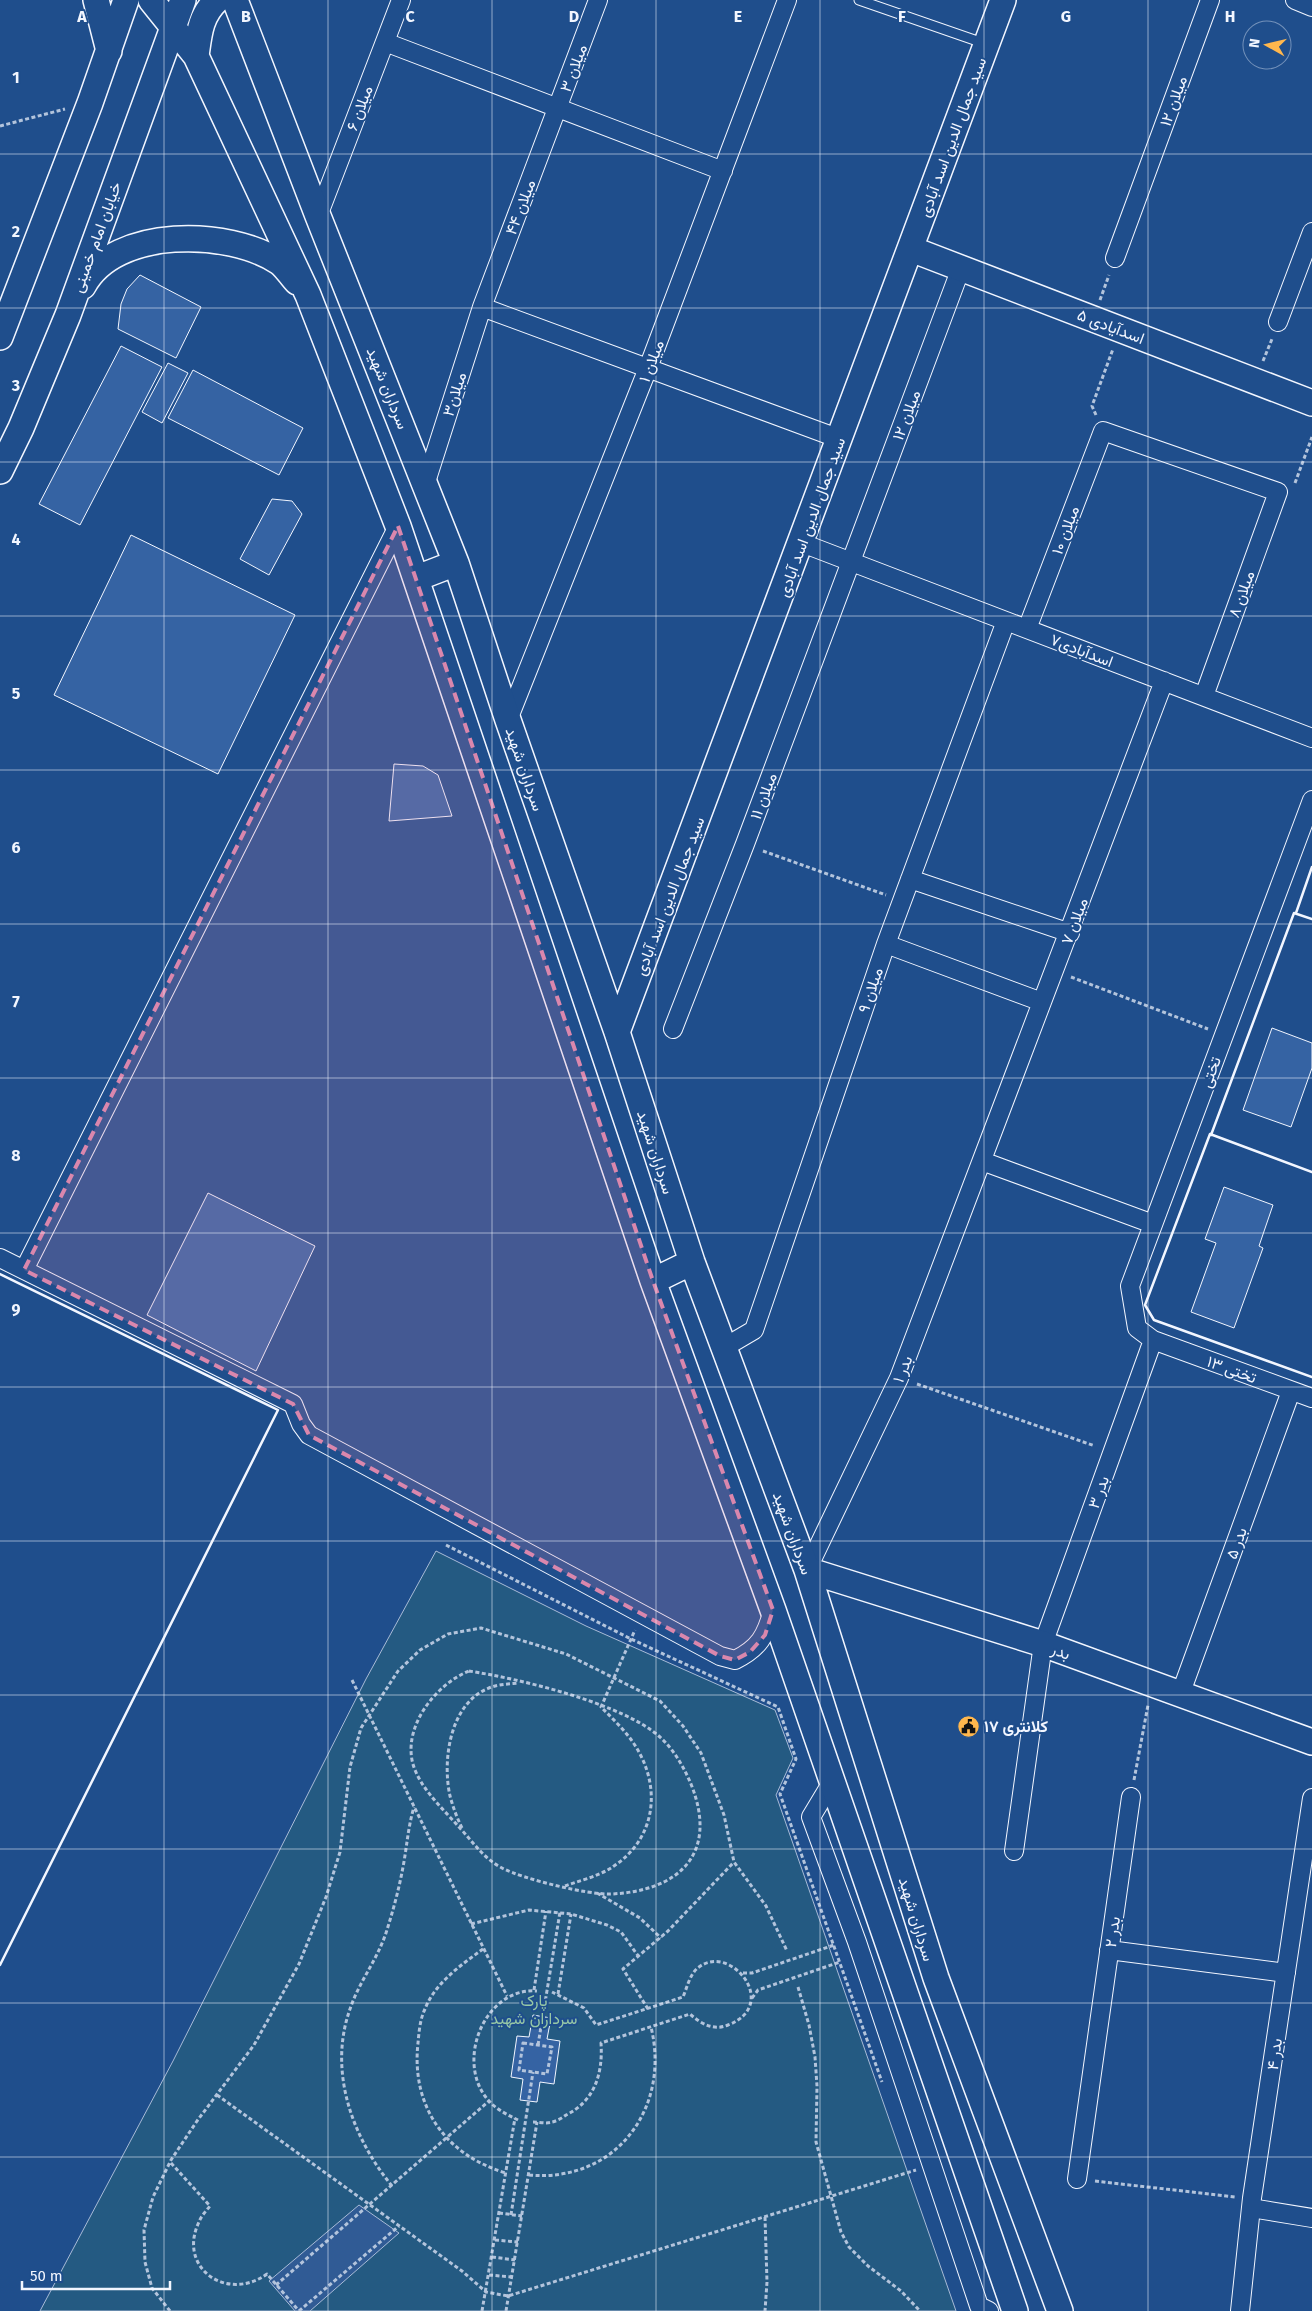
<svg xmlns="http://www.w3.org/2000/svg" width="1312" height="2311" viewBox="0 0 1312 2311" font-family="'Fira Sans',Vazirmatn,sans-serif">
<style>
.green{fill:#245a82;stroke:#a8bbd7}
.parking{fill:#305b95;stroke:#a8bbd7}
.building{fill:#3563a3;stroke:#f2f6ff}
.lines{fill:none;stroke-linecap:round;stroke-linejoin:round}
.lane-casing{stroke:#f2f6ff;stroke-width:11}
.street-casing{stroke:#f2f6ff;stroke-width:20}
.secondary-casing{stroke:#f2f6ff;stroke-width:28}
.path{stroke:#b3c4dc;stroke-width:3;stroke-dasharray:4 2.5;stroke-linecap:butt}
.lane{stroke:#1f4e8c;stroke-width:9}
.street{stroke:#1f4e8c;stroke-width:18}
.secondary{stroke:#1f4e8c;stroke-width:25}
.wall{stroke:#f2f6ff;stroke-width:2.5}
.marked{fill:#da87ad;fill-opacity:0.2;stroke:#da87ad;stroke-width:4;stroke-dasharray:10 6;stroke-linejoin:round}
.grid{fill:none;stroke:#f2f6ff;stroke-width:1;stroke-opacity:0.55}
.labels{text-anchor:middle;stroke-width:4;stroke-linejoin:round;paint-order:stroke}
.street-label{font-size:16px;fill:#f2f6ff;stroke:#1f4e8c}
.poi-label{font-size:16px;font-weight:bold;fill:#f2f6ff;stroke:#1f4e8c;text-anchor:start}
.park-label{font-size:16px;fill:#97c8a6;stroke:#1f4e8c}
.grid-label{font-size:16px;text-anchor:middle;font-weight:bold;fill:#f2f6ff;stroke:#1f4e8c;stroke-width:4;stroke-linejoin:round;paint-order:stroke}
</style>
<rect width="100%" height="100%" fill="#1f4e8c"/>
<!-- green -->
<path class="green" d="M436,1551l150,75 189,84 18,48 -17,37 180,516h-916l133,-250 193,-382z"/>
<!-- parking -->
<path class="parking" d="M359,2205l40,28 -89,78h-15l-26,-30z"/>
<!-- building -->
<path class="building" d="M140,275l61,32 -25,51 -58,-29 3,-25 6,-15z
M121,346l41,21 -82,158 -41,-21z
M168,363l20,10 -26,50 -20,-11z
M193,370l110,58 -24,47 -111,-57z
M272,499l20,2 10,13 -33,61 -29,-16z
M131,535l164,80 -77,159 -164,-79z
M394,764l29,2 15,9 14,41 -63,5z
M1272,1028l40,15v25l-21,59 -48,-17z
M1224,1187l49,18 -14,41 4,2 -29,80 -43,-16 25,-69 -11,-4z
M208,1193l107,53 -59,125 -109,-56z
M533,2015l18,3 -4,21 13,2 -6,43 -14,-2 -3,20 -17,-2 3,-21 -12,-2 6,-41 12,1z"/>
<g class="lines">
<defs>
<path id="lane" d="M859,0l127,44"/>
<path id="street" d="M1295,0l17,7
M385,42l338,129
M318,216l83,-216
M1115,258l95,-258
M482,307l358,132
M1278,322l34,-90
M426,482l56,-175 116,-307
M802,543l510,195
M1027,629l76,-198 175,61 -74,204
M508,720l140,-352 139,-368
M1312,800l-182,486 7,42 16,12 159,58
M910,879l160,54
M886,944l156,58
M673,1029l72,-185 216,-576
M982,1161l171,63
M0,1258l293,146 8,20 8,11 411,221 15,4c24,-12 31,-24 38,-50
M24,1270l374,-744
M725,1347l29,-17 132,-386 120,-323
M807,1570l92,-192 265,-697
M1180,1695l111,-304
M832,1782l-21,35 46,125 122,364 10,5
M1014,1851l29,-207 110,-304
M1109,1950l177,23
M1077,2179l54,-382
M1251,2208l61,10
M1240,2311l12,-113 60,-400"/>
<path id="secondary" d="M96,0l13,51
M151,0l45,56 112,239 90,231 255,755 120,329 242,701
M235,0l83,216 138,347 52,157 109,312 75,230 115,308 129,408 124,333
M196,56c3,-22 4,-40 21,-56
M911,249l401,154
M83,286c32,-60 146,-57 196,-24 7,5 12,14 18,20
M0,337l90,-234 36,-103
M0,471l21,-43 47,-113 115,-315
M417,578l39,-15
M617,1032l386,-1032
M653,1281l39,-19
M807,1570l236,74 269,98"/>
</defs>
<!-- lane casing -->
<use href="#lane" class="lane-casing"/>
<!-- street casing -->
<use href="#street" class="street-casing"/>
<!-- secondary casing -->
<use href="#secondary" class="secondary-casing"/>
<!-- path -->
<path class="path" d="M0,126l65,-17
M1100,300l9,-25
M1263,361l9,-22
M1096,415l-4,-9 21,-57
M1295,483l17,-46
M763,851l123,44
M1071,977l137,52
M917,1384l178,62
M446,1545l185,94 147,68 18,52 -16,35 102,288
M469,1671c51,8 141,30 182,59 19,13 31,33 40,54 28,70 -12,107 -80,110 -23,1 -88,-15 -109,-26 -19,-10 -29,-26 -43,-41 -15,-17 -35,-35 -44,-57 -16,-39 19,-85 54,-99z
M352,1680l155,316
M1134,1780l14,-75
M462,1828c-5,-10 -9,-21 -12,-32 -8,-36 0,-93 39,-108 10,-4 20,-4 30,-5
M565,1886c16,-6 35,-10 49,-20 39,-26 47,-72 26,-112 -9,-18 -25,-33 -39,-47l34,-77
M597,1893l43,25 21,20
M471,1924l58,-14 42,4 36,11 14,7 18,25
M483,1949c-22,16 -48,34 -58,60 -5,10 -6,23 -7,34 -7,63 27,112 88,130
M743,1973h9l82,-28
M798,1987l11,38 6,32 2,29 -1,56 25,90 8,15 19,19 33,25 19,20
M534,1990l12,-79
M558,1994l13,-80
M752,1998l6,-8 82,-28
M648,2009l-25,-40 45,-38 66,-69
M523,2043l29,4 -5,27 -28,-4z
M538,2045l22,-133
M217,2095l245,176 24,21 22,4 408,-126
M518,2120c-10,-5 -21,-10 -29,-19 -35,-38 -5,-114 48,-110
M533,2122c6,0 14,2 19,0 5,-1 10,-4 14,-7 29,-14 37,-42 35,-72l89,-29c11,10 24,17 38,11 53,-20 3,-82 -29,-58 -9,6 -12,21 -16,30l-87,28 -12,-17 -32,-16
M171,2163l39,43c-4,5 -9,10 -11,16 -22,45 27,81 68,52l32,37
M529,2175c86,8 142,-66 122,-148
M1095,2181l140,16
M392,2186c-40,-49 -64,-115 -42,-177 9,-27 27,-49 36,-76 7,-22 13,-44 17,-66 4,-21 5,-40 11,-60
M499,2213l23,3
M511,2215l22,-143
M765,2217l2,65 -2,29
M495,2240l23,2
M492,2257l23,3
M489,2275l23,2
M276,2285l213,-184
M170,2311l-18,-23 -7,-26 -1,-32 9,-33 18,-37 26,-39 57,-76 45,-81 27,-67 14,-45 10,-85 11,-39 37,-57 22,-21 28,-16 33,-6 85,26 94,47 23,25 18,27 23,62 10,47 32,44 21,45
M299,2311l100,-85
M482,2311l33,-193
M506,2311l31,-189"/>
<!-- lane -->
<use href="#lane" class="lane"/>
<!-- street -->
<use href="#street" class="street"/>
<!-- secondary -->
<use href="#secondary" class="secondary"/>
<!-- wall -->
<path class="wall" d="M1296,913l16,-46
M1211,1135l83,-222 18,6
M1312,1172l-102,-38 -65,171 9,15 158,57
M0,1274l278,136 -278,555"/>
</g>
<!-- marked area -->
<path class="marked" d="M398,526l255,755 120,329 -8,25 -15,17 -15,8 -15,-4 -411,-221 -16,-31 -269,-134z"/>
<!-- grid -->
<path class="grid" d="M164,0v2311M328,0v2311M492,0v2311M656,0v2311M820,0v2311M984,0v2311M1148,0v2311M0,154h1312M0,308h1312M0,462h1312M0,616h1312M0,770h1312M0,924h1312M0,1078h1312M0,1233h1312M0,1387h1312M0,1541h1312M0,1695h1312M0,1849h1312M0,2003h1312M0,2157h1312"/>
<!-- icons -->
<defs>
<symbol id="civic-disc" viewBox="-11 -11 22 22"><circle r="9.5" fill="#ffb74d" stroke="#1f4e8c"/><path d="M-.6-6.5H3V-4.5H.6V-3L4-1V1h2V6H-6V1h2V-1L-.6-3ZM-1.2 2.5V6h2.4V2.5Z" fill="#111"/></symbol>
</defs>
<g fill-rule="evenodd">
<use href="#civic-disc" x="956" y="1714" width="25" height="25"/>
</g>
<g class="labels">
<!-- street labels -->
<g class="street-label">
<text transform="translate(573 68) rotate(-69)" y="6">میلان ۳</text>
<text transform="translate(1173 101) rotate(-70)" y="6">میلان ۱۲</text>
<text transform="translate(359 108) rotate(-69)" y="6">میلان ۶</text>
<text transform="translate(952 137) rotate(-70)" y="6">سید جمال الدین اسد آبادی</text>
<text transform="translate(520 207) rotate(-69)" y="6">میلان ۴۴</text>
<text transform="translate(96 237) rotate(-70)" y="6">خیابان امام خمینی</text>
<text transform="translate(1111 326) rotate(21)" y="6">اسدآیادی ۵</text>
<text transform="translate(651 361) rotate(-69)" y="6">میلان ۱</text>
<text transform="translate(388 388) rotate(68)" y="6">سرداران شهید</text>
<text transform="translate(454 394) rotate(-72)" y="6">میلان۳</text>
<text transform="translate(906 415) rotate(-69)" y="6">میلان ۱۲</text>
<text transform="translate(811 517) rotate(-70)" y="6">سید جمال الدین اسد آبادی</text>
<text transform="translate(1065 530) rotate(-69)" y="6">میلان ۱۰</text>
<text transform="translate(1241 594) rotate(-70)" y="6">میلان ۸</text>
<text transform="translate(1082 650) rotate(21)" y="6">اسدآبادی۷</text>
<text transform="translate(525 769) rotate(71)" y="6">سرداران شهید</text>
<text transform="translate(763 796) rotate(-69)" y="6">میلان ۱۱</text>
<text transform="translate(669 896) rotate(-69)" y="6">سید جمال الدین اسد آبادی</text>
<text transform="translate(1074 921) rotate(-69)" y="6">میلان ۷</text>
<text transform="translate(870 990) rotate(-71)" y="6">میلان ۹</text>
<text transform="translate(1210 1072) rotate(-70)" y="6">تختی</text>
<text transform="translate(656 1152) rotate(72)" y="6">سرداران شهید</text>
<text transform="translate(902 1369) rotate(-68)" y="6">بدر ۱</text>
<text transform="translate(1232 1369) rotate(20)" y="6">تختی ۱۳</text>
<text transform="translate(1098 1492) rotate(-70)" y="6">بدر ۳</text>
<text transform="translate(793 1533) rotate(70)" y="6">سرداران شهید</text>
<text transform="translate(1236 1543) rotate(-70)" y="6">بدر ۵</text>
<text transform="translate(1061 1651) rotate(21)" y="6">بدر</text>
<text transform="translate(917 1919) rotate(73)" y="6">سرداران شهید</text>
<text transform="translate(1112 1932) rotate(-82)" y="6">بدر ۲</text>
<text transform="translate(1274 2054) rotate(-82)" y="6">بدر ۴</text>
</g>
<!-- poi labels -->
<g class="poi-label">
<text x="984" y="1732">کلانتری ۱۷</text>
</g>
<!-- park labels -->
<g class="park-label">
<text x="534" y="2006">پارک<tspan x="534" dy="18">سرداران شهید</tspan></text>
</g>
</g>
<g class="grid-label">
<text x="82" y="22">A</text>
<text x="246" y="22">B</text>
<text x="410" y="22">C</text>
<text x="574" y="22">D</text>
<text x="738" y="22">E</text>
<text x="902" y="22">F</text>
<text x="1066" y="22">G</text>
<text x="1230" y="22">H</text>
<text x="16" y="83">1</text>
<text x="16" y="237">2</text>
<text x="16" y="391">3</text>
<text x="16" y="545">4</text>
<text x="16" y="699">5</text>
<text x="16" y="853">6</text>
<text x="16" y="1007">7</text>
<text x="16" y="1161">8</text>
<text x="16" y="1315">9</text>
</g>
<!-- north arrow -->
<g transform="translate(1267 45) rotate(278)"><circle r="24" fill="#1f4e8c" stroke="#7391ba"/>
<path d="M0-4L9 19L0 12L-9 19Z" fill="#ffb74d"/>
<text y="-8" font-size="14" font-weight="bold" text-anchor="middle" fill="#f2f6ff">N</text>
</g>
<!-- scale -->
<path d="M22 2281v8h148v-8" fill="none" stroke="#f2f6ff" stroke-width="2.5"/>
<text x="30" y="2281" font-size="15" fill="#f2f6ff" stroke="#1f4e8c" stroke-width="4" paint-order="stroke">50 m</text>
</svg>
